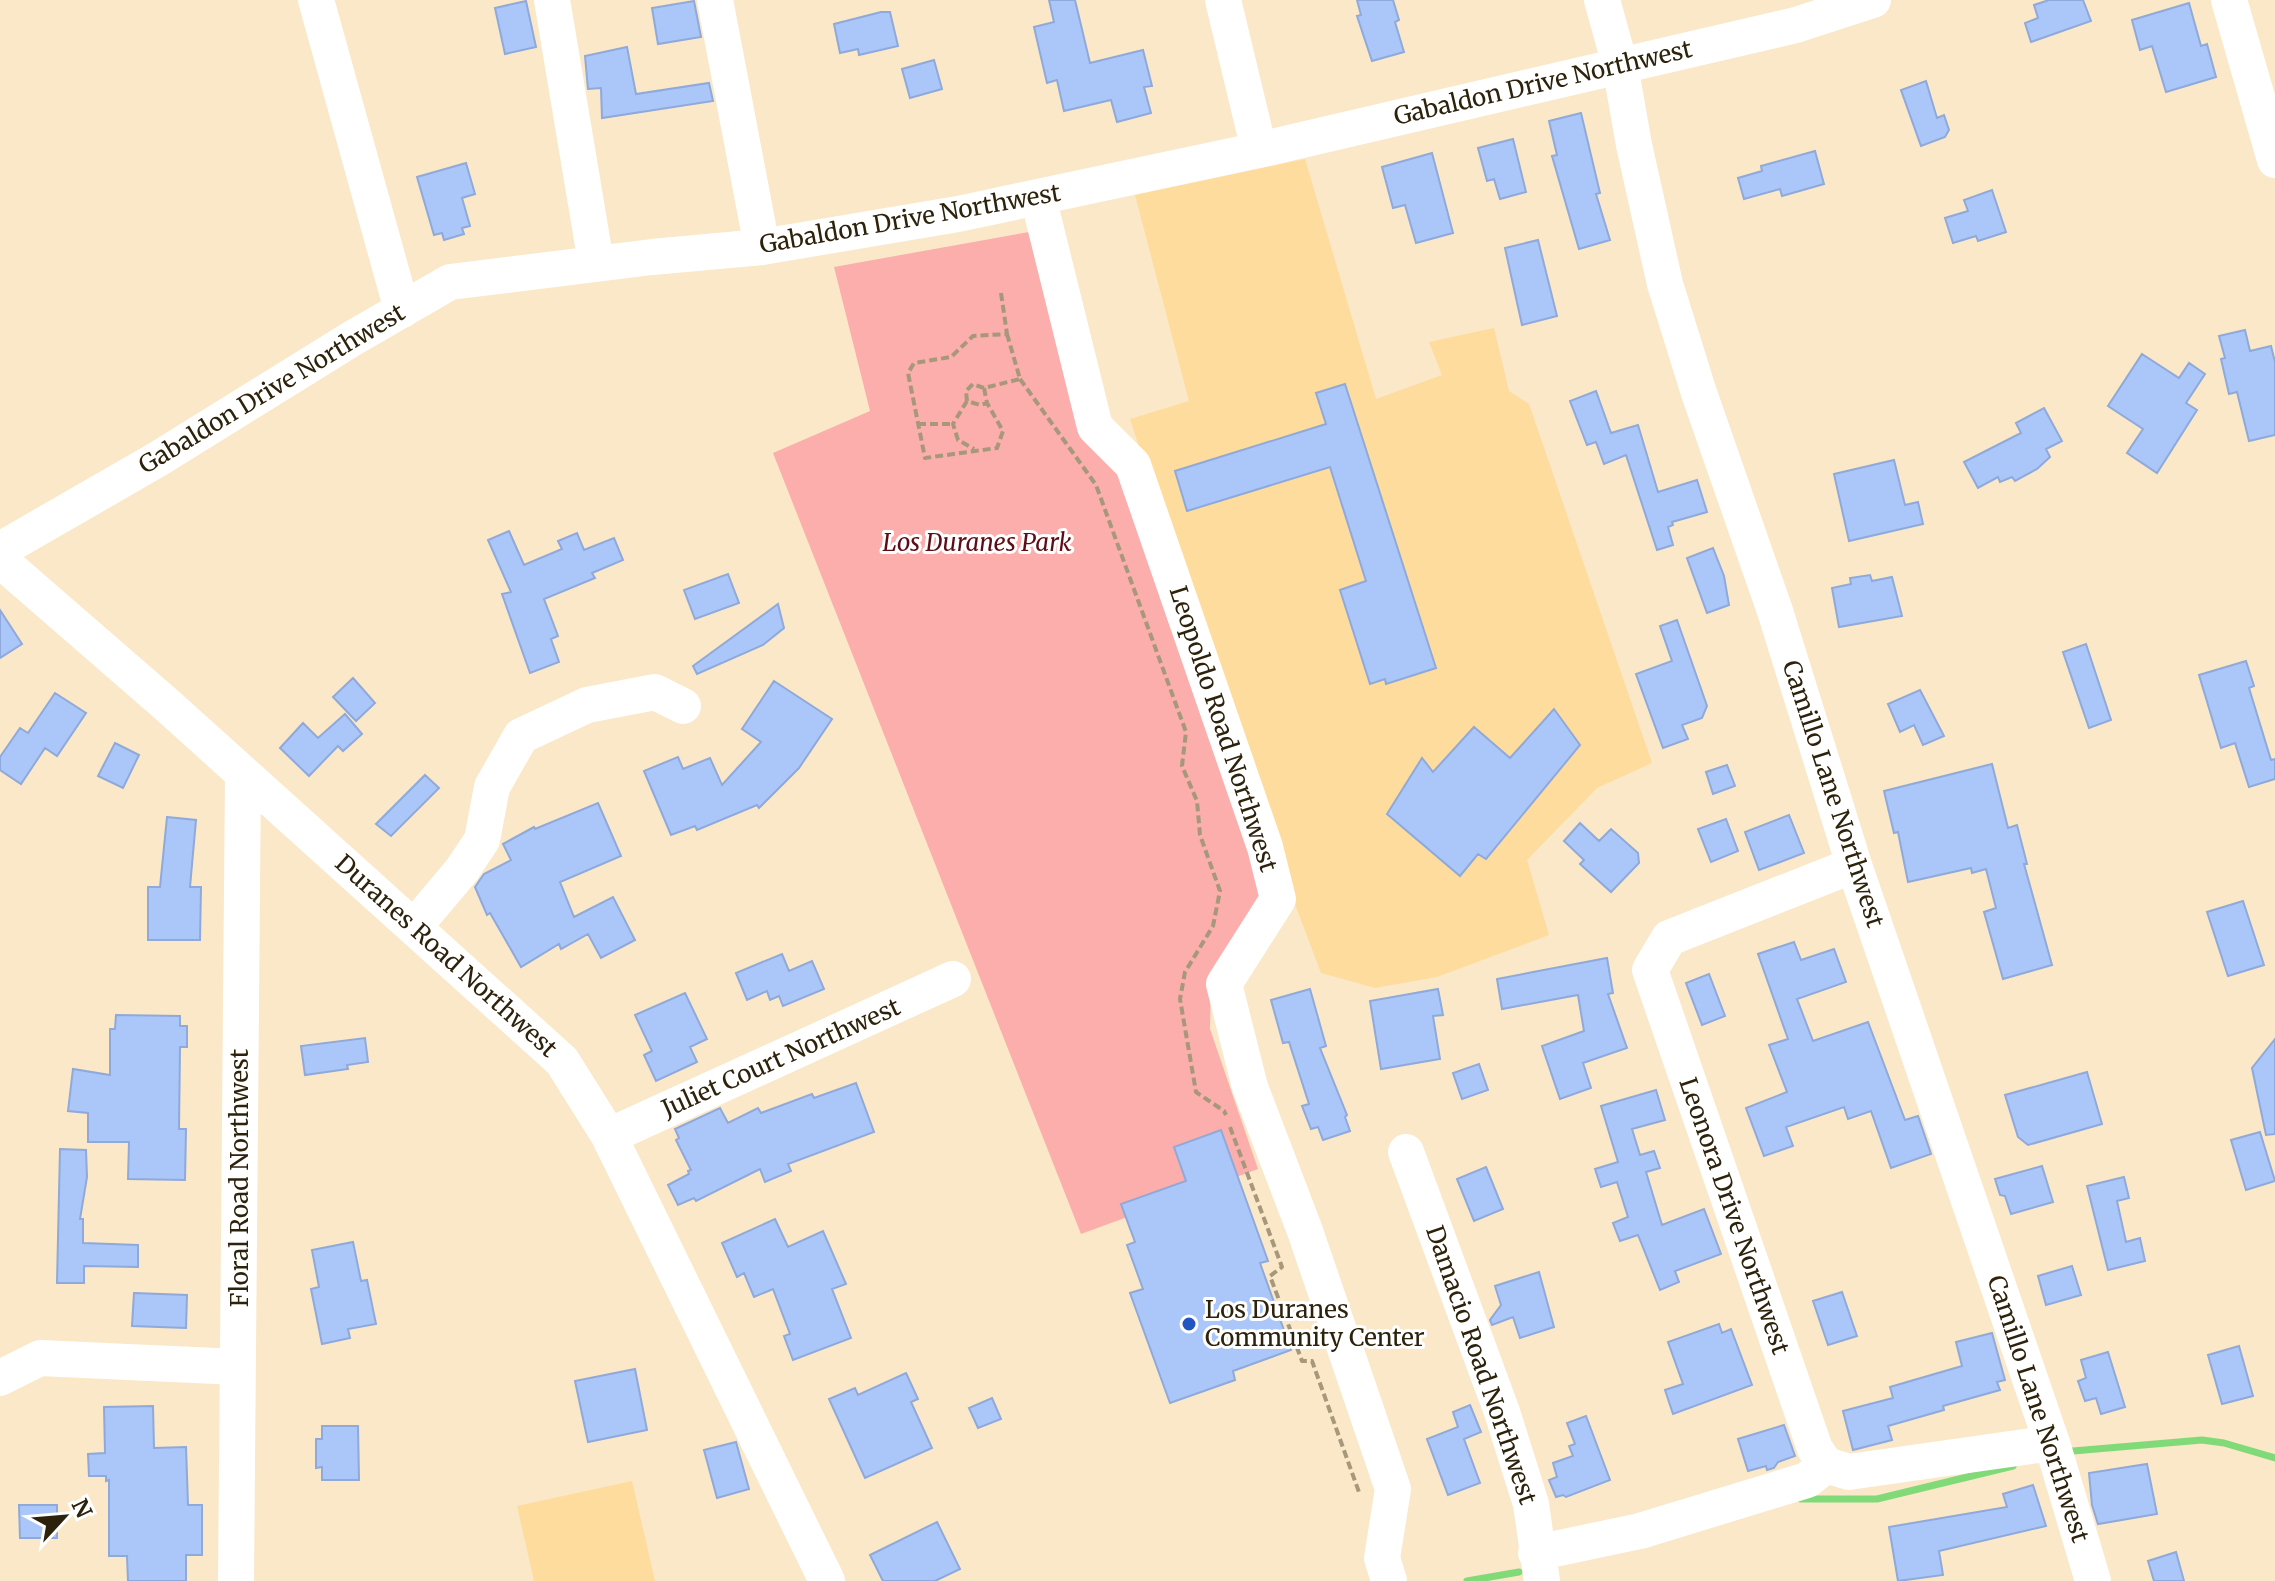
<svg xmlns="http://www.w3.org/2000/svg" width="2275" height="1581" viewBox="0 0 2275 1581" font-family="Merriweather,serif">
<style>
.built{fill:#fedc9d}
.green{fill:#fbaeab}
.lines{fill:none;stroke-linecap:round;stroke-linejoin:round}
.stream{stroke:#80da78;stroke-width:7}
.building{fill:#abc7fa;stroke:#8ea9da;stroke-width:2}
.path{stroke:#a7987c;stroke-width:4;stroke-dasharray:8 4;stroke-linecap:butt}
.minor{stroke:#fff;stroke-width:36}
.poi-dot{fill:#2055c2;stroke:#fff;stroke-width:3}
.labels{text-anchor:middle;stroke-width:6;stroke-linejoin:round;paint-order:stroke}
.street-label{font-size:24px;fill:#2d220c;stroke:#fff}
.park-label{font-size:24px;font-style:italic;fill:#5e0c15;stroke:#fff}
.poi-label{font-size:24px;fill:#2d220c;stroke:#fff;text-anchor:start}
</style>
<rect width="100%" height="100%" fill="#fae8c8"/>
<!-- built -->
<path class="built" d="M1305,159l71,240 66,-24 -13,-33 65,-14 15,63 20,13 123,359 -55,25 -70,72 22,75 -112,42 -62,11 -54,-15 -65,-172 -126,-382 59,-18 -54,-206z
M632,1481l23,100h-121l-17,-75z"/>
<!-- green -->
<path class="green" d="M1029,232l83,223 151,424v27l-52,69 -1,54 48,140 -177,65 -308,-781 97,-42 -36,-144z"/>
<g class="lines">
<!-- stream -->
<path class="stream" d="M2073,1451l129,-11 22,3 51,15
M1801,1499h76l136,-33
M1467,1581l52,-9"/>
</g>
<!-- building -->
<path class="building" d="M1049,0h26l15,63 53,-13 9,36 -8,1 7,26 -34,9 -6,-22 -47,11 -7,-31 -10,3 -13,-56 20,-5z
M1357,0h36l6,20 -4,2 9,30 -32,9 -15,-45 4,-1z
M2049,0h34l8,21 -60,21 -6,-19 13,-5 -4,-13z
M526,1l10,46 -31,7 -10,-46z
M694,1l7,36 -43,7 -6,-36z
M2189,3l12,43 6,-2 9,33 -50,15 -14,-46 -12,4 -8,-30z
M881,12h9l8,34 -39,9 -1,-6 -18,4 -6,-29z
M627,47l9,47 73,-11 4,18 -111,17 -1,-30 -13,1 -3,-33z
M934,60l8,29 -32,9 -8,-29z
M1926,81l11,37 7,-3 5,15 -4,7 -24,9 -20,-56z
M1581,113l19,80 -4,1 14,46 -31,9 -27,-93 5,-1 -8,-34z
M1513,139l13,53 -26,7 -6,-20 -7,2 -9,-33z
M1815,151l9,33 -42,12 -2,-7 -36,10 -6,-21 24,-7 -1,-5z
M1432,153l21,80 -37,10 -11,-38 -12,3 -11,-41z
M466,163l9,31 -13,4 8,28 -8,2 2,6 -20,6 -2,-7 -8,2 -17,-58z
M1992,190l14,42 -28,9 -2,-5 -23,7 -8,-25 23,-7 -4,-11z
M1538,240l19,76 -35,9 -17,-77z
M2245,330l5,21 21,-5 4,16v73l-26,6 -12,-49 -8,2 -8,-35 4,-1 -6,-22z
M2142,354l37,24 10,-15 16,11 -19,29 11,7 -40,63 -30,-20 16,-24 -35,-23z
M1345,384l91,284 -50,16 -1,-5 -15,5 -30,-94 26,-9 -36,-114 -143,44 -12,-40 151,-47 -10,-31z
M1596,391l15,42 27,-8 20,67 39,-12 10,32 -35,10 1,3 -5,2 5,18 -16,5 -31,-95 -22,9 -8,-22 -9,3 -17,-44z
M2044,408l18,33 -16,8 4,8 -13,12 -22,12 -3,-4 -12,5 -2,-5 -20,11 -14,-26 57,-29 -5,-10z
M1894,460l11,45 13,-3 5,22 -74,17 -15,-67z
M509,531l15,34 38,-16 -4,-8 19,-8 7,17 30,-12 9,22 -31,13 3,5 -51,21 14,37 -7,3 8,23 -29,11 -28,-79 9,-2 -23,-52z
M1713,548l11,28 5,29 -22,8 -20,-55z
M728,574l11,29 -44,16 -11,-29z
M1870,575l2,6 20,-4 10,39 -63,11 -7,-39 19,-4 -1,-6z
M778,604l6,24 -21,17 -66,29 -4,-8z
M0,610l22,34 -22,14z
M1677,620l30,86 -5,12 -20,7 6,14 -25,9 -27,-74 36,-13 -12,-35z
M2086,644l25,76 -22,8 -26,-76z
M2246,661l8,25 -5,2 22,72 4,-1v20l-26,8 -14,-44 -14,5 -22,-73z
M353,678l22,25 -19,18 -23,-24z
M774,681l58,38 -33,49 -40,40 -2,-3 -60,25 -2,-4 -24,9 -27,-64 34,-14 5,12 27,-11 12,27 39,-43 -19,-13z
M1920,690l24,46 -21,9 -9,-20 -14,7 -12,-28z
M55,693l31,20 -29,43 -12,-8 -24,36 -21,-14v-13l20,-29 8,5z
M1554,709l26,36 -94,114 -8,-5 -18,22 -73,-62 35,-56 11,14 41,-45 36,31z
M345,714l17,20 -19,17 -5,-5 -29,30 -29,-28 23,-25 15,15z
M115,743l24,12 -16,33 -25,-12z
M1992,764l16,64 9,-3 10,39h-3l28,101 -49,14 -19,-67 12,-4 -10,-39 -14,4 -1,-5 -63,14 -10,-50 -4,1 -10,-42z
M1727,765l8,21 -22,8 -7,-22z
M425,775l14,13 -48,48 -15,-12z
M598,803l23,53 -61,26 14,35 39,-20 22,43 -34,18 -13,-24 -27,15 -2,-5 -38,23 -31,-54 -3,2 -12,-28 9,-13 27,-14 -8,-16 31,-17 1,2z
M1789,815l15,38 -45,17 -14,-38z
M167,817l29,3 -6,67h11l-1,53h-52v-53h12z
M1726,819l12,32 -27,11 -13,-33z
M1580,823l19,18 12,-12 27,24 1,10 -28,29 -31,-28 4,-4 -20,-19z
M2243,901l21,64 -36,11 -21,-64z
M1794,942l7,18 33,-11 12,33 -49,17 16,42 55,-19 37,98 13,-4 13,38 -40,14 -20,-57 -23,8 -4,-12 -58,20 7,19 -29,10 -18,-48 41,-16 -18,-47 19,-6 -30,-85z
M782,954l7,17 23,-10 12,28 -41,17 -4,-10 -9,4 -3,-9 -20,9 -11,-27z
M1607,958l6,35 -5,1 19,54 -44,15 8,25 -31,11 -18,-53 42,-15 -6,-36 -76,14 -5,-30z
M1709,974l16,42 -23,9 -16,-42z
M1310,989l16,57 -6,2 27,67 -2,2 5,14 -27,9 -5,-13 -7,2 -9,-23 7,-2 -20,-62 -6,1 -12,-43z
M1438,989l5,26 -10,1 7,43 -59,10 -11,-68z
M685,993l22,46 -17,8 7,15 -41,19 -12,-26 8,-4 -17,-36z
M116,1015l64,1v10h7v21h-7l-1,82h7l-1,51 -57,-1 1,-37h-41v-29l-20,-2 5,-42 37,6v-46h5z
M365,1038l3,24 -21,3 1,4 -43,6 -4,-29z
M2275,1039v95l-9,1 -14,-67z
M1479,1064l9,26 -26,9 -9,-26z
M2087,1072l15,52 -74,21 -10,-8 -13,-42z
M856,1083l18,49 -86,32 3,7 -26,11 -5,-13 -64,32 -2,-3 -16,7 -10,-20 21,-11 -1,-3 3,-1 -15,-30 3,-2 -4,-9 45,-21 8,15 30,-15 3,5 51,-19 2,4z
M1656,1090l9,30 -33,9 8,26 14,-4 6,17 -14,4 16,53 42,-16 17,45 -46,17 4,11 -19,8 -22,-55 -18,6 -7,-18 15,-6 -11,-35 -16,5 -6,-18 23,-7 -17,-56z
M1221,1130l47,131 -8,2 31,87 -58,21 2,9 -65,23 -40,-110 13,-4 -16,-44 8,-3 -14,-38 65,-23 -12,-34z
M2260,1132l15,49 -29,9 -15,-50z
M60,1149l26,1 1,27 -7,42h3v24l55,2v22l-54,-1v17h-27z
M2042,1166l11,36 -42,12 -6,-18 -5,-1 -5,-16z
M1486,1167l17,42 -29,12 -17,-42z
M2124,1177l5,21 -12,3 9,41 14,-4 5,23 -37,9 -21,-84z
M775,1219l13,28 35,-16 23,53 -14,5 19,49 -58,22 -9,-24 6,-2 -17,-45 -19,8 -10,-24 -7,4 -15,-34z
M353,1242l8,39 6,-1 9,44 -28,5 2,9 -28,6 -11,-55 8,-2 -7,-37z
M2072,1266l9,29 -35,10 -8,-29z
M1539,1272l15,55 -34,11 -7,-21 -21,8 -2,-5 11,-15 -6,-19z
M1842,1292l15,44 -29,9 -15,-44z
M134,1293l53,2 -1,33 -54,-2z
M1719,1324l3,9 9,-4 21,56 -79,29 -8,-24 18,-6 -15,-42z
M1992,1333l13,47 -8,2 3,8 -57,16 1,4 -56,16 4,14 -39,10 -10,-39 50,-13 -3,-11 72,-21 -6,-24z
M2239,1346l14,50 -31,8 -14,-49z
M2108,1352l17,55 -24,7 -5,-16 -11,3 -7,-20 8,-3 -5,-18z
M635,1369l12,61 -59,12 -13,-61z
M906,1373l12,26 -7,3 21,46 -67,30 -36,-79 26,-11 3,7z
M992,1398l9,21 -23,9 -9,-20z
M1470,1405l11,27 -17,7 16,44 -32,12 -21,-56 31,-12 -5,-15z
M153,1406l1,42 32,-1 2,58h14v50h-16v26h-58l-1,-25h-18v-76l-3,1v-5h-17l-1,-22 17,-1 -1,-46z
M1586,1416l24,64 -44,17 -3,-2 -7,2 -7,-17 8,-3 -4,-14 20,-7 -4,-10 6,-2 -8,-21z
M1784,1425l11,31 -17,6 -4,6 -7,2 -1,-4 -18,5 -10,-32z
M322,1426h36l1,54h-37v-13l-6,1v-29h6z
M736,1442l13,47 -32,9 -13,-48z
M2147,1464l10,50 -59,10 -6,-19 -3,-32z
M2033,1485l13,41 -107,25 4,24 -45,6 -9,-54 118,-20 -4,-13z
M19,1505h38v33h-37z
M937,1522l23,47 -25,12h-52l-13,-26z
M2176,1552l8,29h-30l-6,-20z"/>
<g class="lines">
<!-- path -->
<path class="path" d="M1001,293l6,41 -34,2 -22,21 -37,6 -6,10 17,85 72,-10 6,-17 -16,-28 -3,-15 36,-9 -13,-45
M1020,379l76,106 90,247 -4,34 15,35 3,34 20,56 -7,35 -28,46 -5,27 16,93 28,19 2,4
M984,388l-11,-4 -7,7 1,10 13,4 7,-2
M967,401l-14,23 5,16 16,9
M918,424h35
M1230,1127l52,140 -12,9 32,85h10l48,134"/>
<!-- minor -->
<path class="minor" d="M316,0l86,310
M552,0l44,263
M715,0l47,247
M1223,0l36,150
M1602,0l18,65 14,80 31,139 34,109 76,218 79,254 198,578 41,138
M2229,0l46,160
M1038,197l57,230 38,38 132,382 13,52 -54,85 26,103 55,144 88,258 -11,69 7,23
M0,550l158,-91 195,-121 97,-56 202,-25 110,-10 196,-33 301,-64 537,-125 77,-25
M0,560l167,145 395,356 47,75 218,445
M1854,865l-185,73 -19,32 165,479 11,16 23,7 203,-29
M414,927l48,-57 20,-30 10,-53 29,-51 66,-31 68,-13 28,14
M609,1136l344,-157
M1406,1152l96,260 29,92 11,77
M0,1378l40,-20 198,9
M1536,1553l104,-22 167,-51 19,-15
M236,1581l7,-806"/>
</g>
<!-- markers -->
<circle class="poi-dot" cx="1189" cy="1324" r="8"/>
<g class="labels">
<!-- street labels -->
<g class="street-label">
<text transform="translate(1543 83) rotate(-13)" y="8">Gabaldon Drive Northwest</text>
<text transform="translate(910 219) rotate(-10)" y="8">Gabaldon Drive Northwest</text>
<text transform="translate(272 389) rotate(-31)" y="8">Gabaldon Drive Northwest</text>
<text transform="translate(1223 729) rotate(72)" y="8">Leopoldo Road Northwest</text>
<text transform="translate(1833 794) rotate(72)" y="8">Camillo Lane Northwest</text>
<text transform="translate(446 956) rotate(42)" y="8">Duranes Road Northwest</text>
<text transform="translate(781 1058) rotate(-24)" y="8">Juliet Court Northwest</text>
<text transform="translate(240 1178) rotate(-90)" y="8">Floral Road Northwest</text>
<text transform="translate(1734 1216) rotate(71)" y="8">Leonora Drive Northwest</text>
<text transform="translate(1481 1365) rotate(71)" y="8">Damacio Road Northwest</text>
<text transform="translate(2038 1409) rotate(72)" y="8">Camillo Lane Northwest</text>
</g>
<!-- park labels -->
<g class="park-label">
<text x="977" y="551">Los Duranes Park</text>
</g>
<!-- poi labels -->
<g class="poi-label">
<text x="1205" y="1318">Los Duranes<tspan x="1205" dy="28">Community Center</tspan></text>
</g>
</g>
<!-- north arrow -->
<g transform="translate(64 1517) rotate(64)" stroke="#ffffff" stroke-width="6" paint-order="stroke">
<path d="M0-6L14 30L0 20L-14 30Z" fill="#2d220c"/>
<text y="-12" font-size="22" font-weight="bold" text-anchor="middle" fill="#2d220c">N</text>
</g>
</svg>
